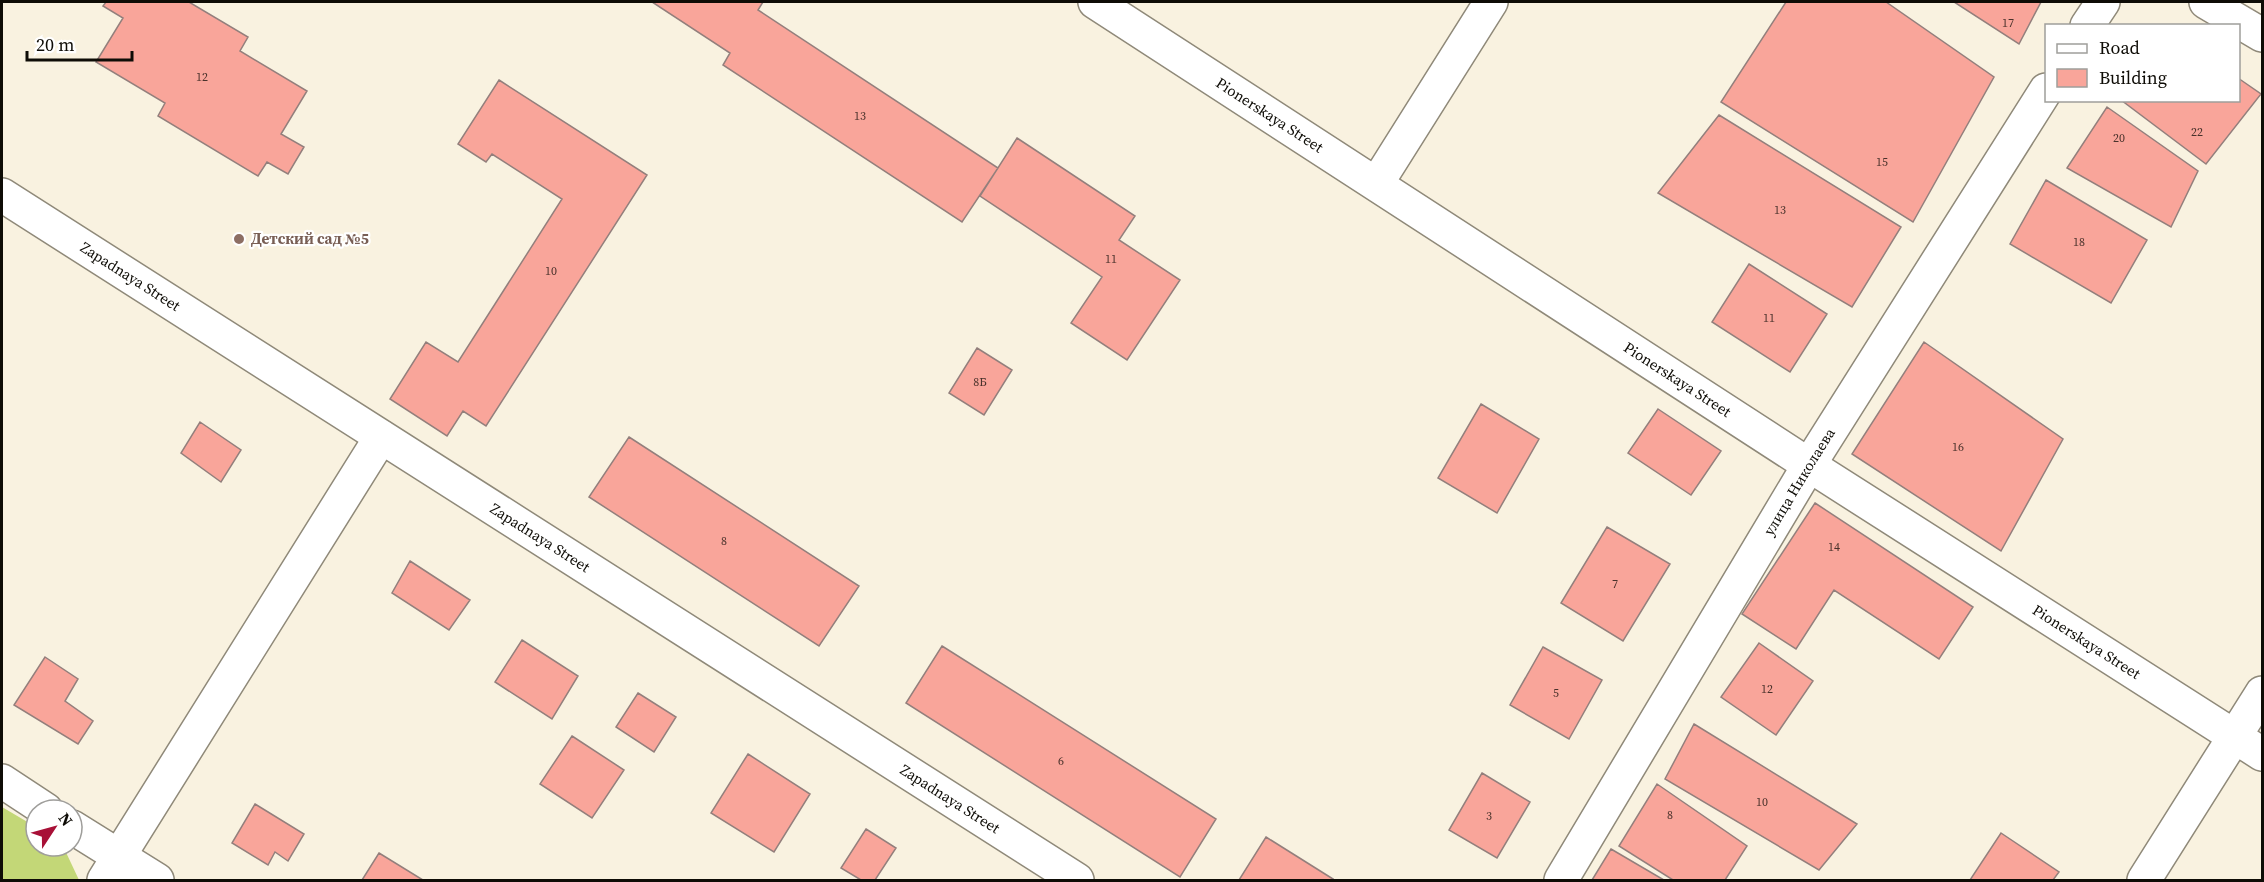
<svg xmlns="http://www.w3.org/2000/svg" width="2264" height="882" viewBox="0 0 2264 882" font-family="'Source Serif 4',serif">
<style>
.green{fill:#c3d777}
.building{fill:#f9a59a;stroke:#937f7c;stroke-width:1.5}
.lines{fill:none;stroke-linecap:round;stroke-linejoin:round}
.minor-casing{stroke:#8f8979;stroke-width:36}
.minor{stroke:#fff;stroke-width:33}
.education-dot{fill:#8d6e63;stroke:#fff;stroke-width:2}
.labels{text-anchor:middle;stroke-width:4.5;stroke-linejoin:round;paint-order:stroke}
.number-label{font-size:12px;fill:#49322b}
.street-label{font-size:15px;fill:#0e0c06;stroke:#fff}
.education-label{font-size:15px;font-weight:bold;fill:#785e54;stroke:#fff;text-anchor:start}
</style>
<rect width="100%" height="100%" fill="#f9f2e0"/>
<!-- green -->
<path class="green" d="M2,807l34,20v19h27l16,34h-77z"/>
<!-- building -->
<path class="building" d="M106,2h83l59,35 -8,14 67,40 -26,43 23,13 -16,27 -21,-12 -9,14 -100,-60 7,-13 -69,-41 27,-44 -20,-12z
M652,2h111l-5,8 240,158 -36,54 -239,-157 7,-12z
M1786,2h100l108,75 -81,145 -192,-120z
M1954,2h87l-22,42z
M2238,78l23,16 -55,70 -85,-64h117z
M499,80l148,95 -161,251 -23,-15 -16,25 -57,-37 36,-57 32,20 104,-163 -70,-45 -6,8 -28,-18z
M2107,107l91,64 -27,56 -104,-59z
M1719,115l182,112 -49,80 -194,-114z
M1017,138l118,78 -16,24 61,40 -53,80 -56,-37 31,-46 -122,-81z
M2046,180l101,60 -36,63 -101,-59z
M1749,264l78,50 -37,58 -78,-50z
M1924,342l139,97 -62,112 -149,-97z
M977,348l35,22 -28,45 -35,-22z
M1481,404l58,35 -42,74 -59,-35z
M1658,409l63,42 -30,44 -63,-42z
M200,422l41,28 -20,32 -40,-29z
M629,437l230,149 -40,60 -230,-149z
M1815,503l158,104 -34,52 -105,-69 -38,59 -54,-35z
M1607,527l63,37 -47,77 -62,-38z
M410,561l60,39 -21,30 -57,-37z
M522,640l56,36 -26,43 -57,-37z
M1759,643l54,38 -37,54 -55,-38z
M942,646l274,173 -36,58 -274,-174z
M1543,647l59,33 -33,59 -59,-34z
M45,657l33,22 -13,22 28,20 -15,23 -64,-39z
M638,693l38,24 -22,35 -38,-25z
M1694,724l163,100 -38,46 -154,-91z
M572,736l52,34 -32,48 -52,-34z
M748,754l62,40 -36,58 -63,-39z
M1482,773l48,29 -33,56 -48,-28z
M1657,784l90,62 -22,34h-52l-54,-34z
M255,804l49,30 -16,27 -13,-9 -7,13 -36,-22z
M866,829l30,19 -21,32h-14l-20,-12z
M2001,833l58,39 -6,8h-83z
M1266,837l67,42 -1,1h-93z
M1611,849l53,31h-72z
M379,853l44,27h-61z"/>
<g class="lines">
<defs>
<g id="minor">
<path id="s1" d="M1095,2l714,463 453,289"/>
<path d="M2206,2l56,33"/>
<path d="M2087,26l16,-24"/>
<path d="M1377,183l114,-181"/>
<path id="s2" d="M2,195l1075,685"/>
<path d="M2,781l44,29"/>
<path d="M72,827l85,53"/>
<path d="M104,880l277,-443"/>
<path id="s3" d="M1561,880l248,-415 237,-375"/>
<path d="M2144,880l118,-187"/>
</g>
</defs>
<!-- minor casing -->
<use href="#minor" class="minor-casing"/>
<!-- minor -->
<use href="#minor" class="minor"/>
</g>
<!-- markers -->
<circle class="education-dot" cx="239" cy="239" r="6"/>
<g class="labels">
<!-- number labels -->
<g class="number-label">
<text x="2008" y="27">17</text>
<text x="202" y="81">12</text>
<text x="860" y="120">13</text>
<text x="2197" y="136">22</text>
<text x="2119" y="142">20</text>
<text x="1882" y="166">15</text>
<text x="1780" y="214">13</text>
<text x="2079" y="246">18</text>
<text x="1111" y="263">11</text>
<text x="551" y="275">10</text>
<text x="1769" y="322">11</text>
<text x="980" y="386">8Б</text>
<text x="1958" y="451">16</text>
<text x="724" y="545">8</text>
<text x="1834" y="551">14</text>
<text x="1615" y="588">7</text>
<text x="1767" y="693">12</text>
<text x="1556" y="697">5</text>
<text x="1061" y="765">6</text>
<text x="1762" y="806">10</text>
<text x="1670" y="819">8</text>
<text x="1489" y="820">3</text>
</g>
<!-- street labels -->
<g class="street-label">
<text dy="5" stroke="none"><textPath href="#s1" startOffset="208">Pionerskaya Street</textPath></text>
<text dy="5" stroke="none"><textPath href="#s2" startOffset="152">Zapadnaya Street</textPath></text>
<text dy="5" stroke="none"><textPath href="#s1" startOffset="694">Pionerskaya Street</textPath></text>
<text dy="5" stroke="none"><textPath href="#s3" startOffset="464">улица Николаева</textPath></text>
<text dy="5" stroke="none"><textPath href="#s2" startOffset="638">Zapadnaya Street</textPath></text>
<text dy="5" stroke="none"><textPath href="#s1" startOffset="1180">Pionerskaya Street</textPath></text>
<text dy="5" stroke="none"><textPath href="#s2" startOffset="1124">Zapadnaya Street</textPath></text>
</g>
<!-- education labels -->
<g class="education-label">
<text x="251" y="244">Детский сад №5</text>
</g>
</g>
<!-- border -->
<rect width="2264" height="882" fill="none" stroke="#0e0c06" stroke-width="6"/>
<!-- legend -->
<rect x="2045" y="24" width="195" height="78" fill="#ffffff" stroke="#9f9e9b" stroke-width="1.5"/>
<rect x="2057" y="44" width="30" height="9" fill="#ffffff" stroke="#9f9e9b" stroke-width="1.5"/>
<text x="2099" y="54" font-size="18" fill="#0e0c06">Road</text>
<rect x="2057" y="69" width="30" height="18" fill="#f9a59a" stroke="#9f9e9b" stroke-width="1.5"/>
<text x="2099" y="84" font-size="18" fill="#0e0c06">Building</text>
<!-- north arrow -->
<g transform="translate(54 828) rotate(54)"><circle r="28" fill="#ffffff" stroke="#9f9e9b" stroke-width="1.5"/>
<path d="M0-4.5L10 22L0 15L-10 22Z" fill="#a81037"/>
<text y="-9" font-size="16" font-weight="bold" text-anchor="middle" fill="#0e0c06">N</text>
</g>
<!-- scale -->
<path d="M27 51v9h105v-9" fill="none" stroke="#0e0c06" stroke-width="3"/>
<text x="36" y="51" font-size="18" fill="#0e0c06" stroke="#ffffff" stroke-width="4.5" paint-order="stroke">20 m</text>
</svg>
